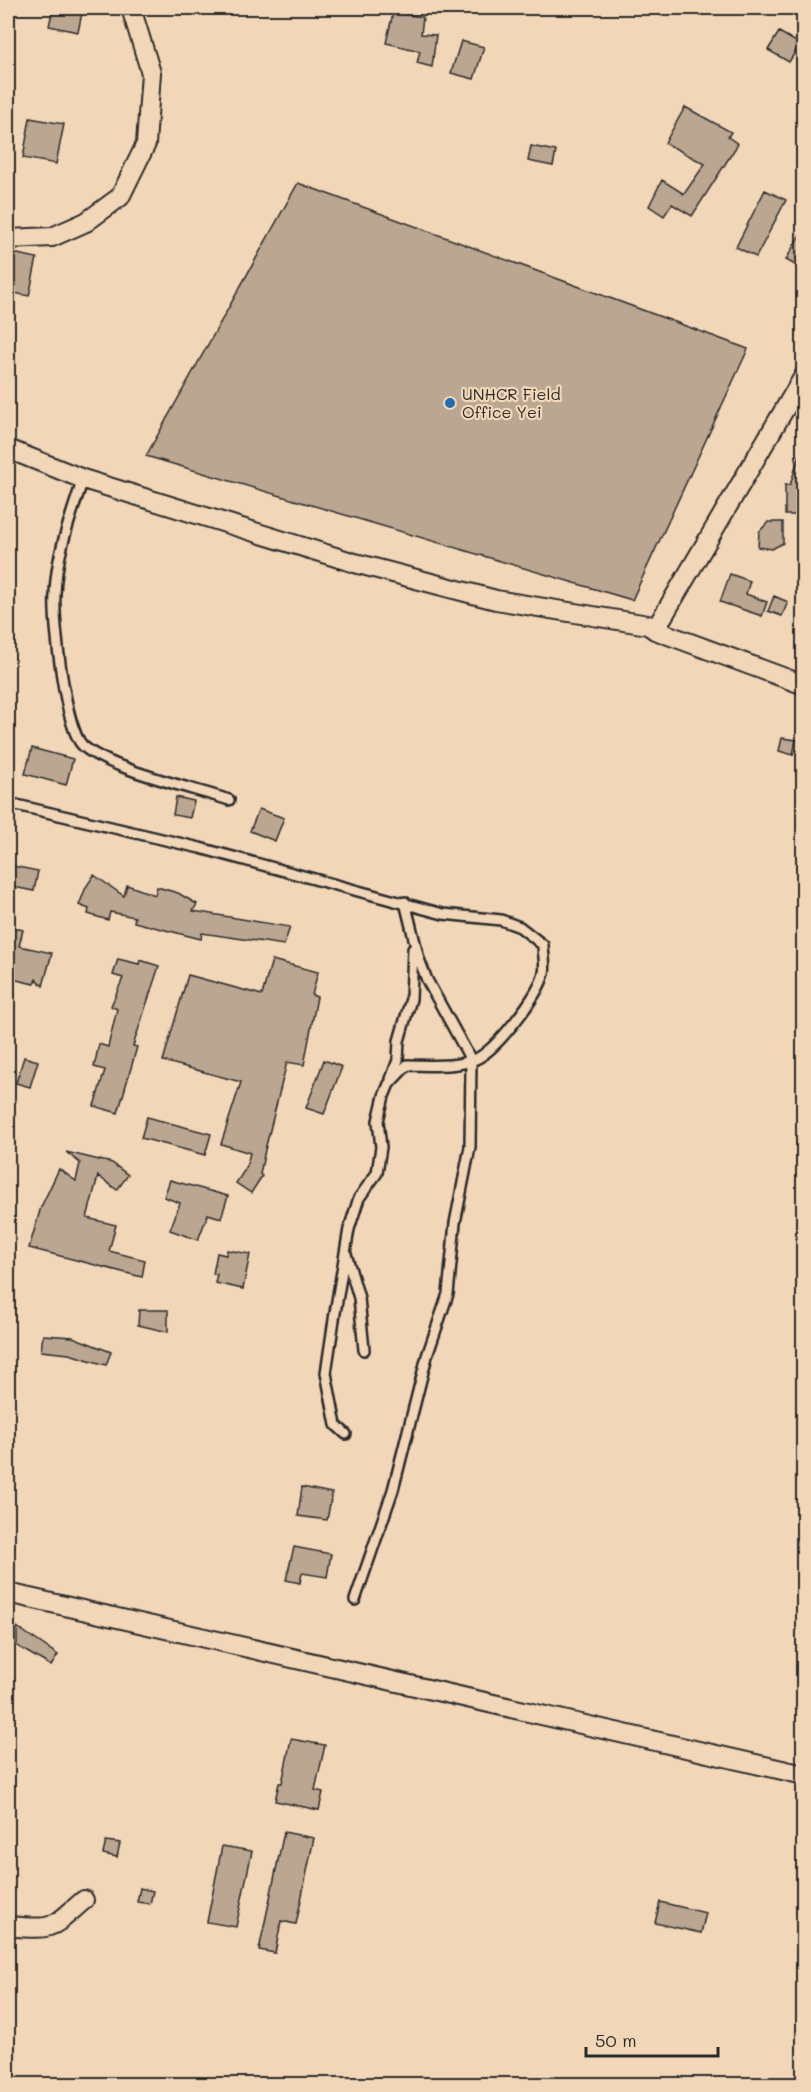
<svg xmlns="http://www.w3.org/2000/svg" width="811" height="2092" viewBox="0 0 811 2092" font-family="Mali,sans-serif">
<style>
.building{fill:#baa691;stroke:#2b2b2b;stroke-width:1.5}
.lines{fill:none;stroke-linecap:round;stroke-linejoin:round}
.service-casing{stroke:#2b2b2b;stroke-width:14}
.minor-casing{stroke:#2b2b2b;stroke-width:22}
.service{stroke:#f1d6b8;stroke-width:9}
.minor{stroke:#f1d6b8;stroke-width:18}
.poi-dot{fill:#1f6fb2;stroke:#f1d6b8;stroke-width:2}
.labels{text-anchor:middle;stroke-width:4.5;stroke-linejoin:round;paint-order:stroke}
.poi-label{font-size:16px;fill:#2b2b2b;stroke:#f1d6b8;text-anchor:start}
</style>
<rect width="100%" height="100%" fill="#f1d6b8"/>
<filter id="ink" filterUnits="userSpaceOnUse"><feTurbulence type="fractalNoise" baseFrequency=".0167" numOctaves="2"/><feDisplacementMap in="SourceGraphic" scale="12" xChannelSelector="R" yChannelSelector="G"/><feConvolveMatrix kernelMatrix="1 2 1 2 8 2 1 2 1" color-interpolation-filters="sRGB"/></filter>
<g filter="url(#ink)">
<!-- building -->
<path class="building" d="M53,8h30l-5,24 -29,-6z
M393,13l30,4 -2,17 15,1 -4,32 -15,-4 3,-12 -34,-8z
M779,32l21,12 -11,18 -21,-12z
M461,41l23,6 -10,32 -23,-6z
M685,107l46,25 -3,5 10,7 -46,72 -20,-12 -8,12 -15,-10 13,-26 22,14 21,-30 -40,-21z
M30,118l34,6 -8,40 -33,-6z
M531,146l25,5 -3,15 -25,-5z
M298,183l450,166 -116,251 -486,-144z
M765,190l21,10 -30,57 -20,-10z
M804,227v43l-18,-10z
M8,252l29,6 -8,38 -21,-4z
M800,454h4v61h-19v-30h5z
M768,522h15v21l-11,6 -14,-2 1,-15z
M730,574l20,7 -4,13 21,8 -5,14 -42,-14z
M774,596l14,6 -6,14 -14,-5z
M782,738l14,2 -3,15 -14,-4z
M32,748l41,11 -7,26 -41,-11z
M176,797l18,4 -4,17 -17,-3z
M259,809l25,9 -9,23 -25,-10z
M8,865l30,6 -4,20 -26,-5z
M94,875l30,21 3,-11 28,10 2,-8 21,6 19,11 -4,7 97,16 -6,18 -82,-12 -1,6 -67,-17 1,-5 -25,-5 -2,8 -20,-6 1,-5 -10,-4 7,-18z
M8,926l15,4 -4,16 33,7 -9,33 -7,-7 -2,5 -26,-6z
M118,959l21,5 1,-4 19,6 -26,80 4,1 -19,66 -24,-7 11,-36 -11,-3 5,-23 9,3 9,-38 -6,-3 12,-28 -10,-3z
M272,960l46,12 -6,23 5,2 -13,68 -17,-3 -22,88 -5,24 2,2 -11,17 -15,-10 10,-15 4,-15 -29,-9 20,-62 -78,-21 25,-86 74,20z
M24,1057l14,4 -8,26 -14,-4z
M324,1060l18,7 -18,47 -18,-6z
M147,1117l64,17 -6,21 -64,-17z
M66,1152l46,11 16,12 -11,15 -19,-14 -11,42 29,7 -7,26 36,9 -3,17 -113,-29 12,-41 18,-38 17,12 4,-18z
M170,1180l58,16 -7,22 -13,-4 -10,26 -28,-10 10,-27 -16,-6z
M227,1250l23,4 -7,35 -28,-6 2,-9h-4l4,-21 9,2z
M139,1310h29v22l-30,-7z
M43,1335l30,2 38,15 -5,13 -37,-11 -28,-3z
M302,1487l30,6 -5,27 -29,-4z
M294,1547l37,7 -4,23 -25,-4 -2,10 -14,-3z
M17,1627l41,28 -7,11 -34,-20z
M291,1739l34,6 -10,45 8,2 -4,18 -44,-9 4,-18h3z
M284,1832l30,6 -18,86 -15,-3 -6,32 -16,-3z
M106,1841l14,2 -3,14 -14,-3z
M222,1846l30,5 -16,76 -29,-5z
M140,1888l13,3 -3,13 -13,-2z
M660,1902l46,11 -5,20 -46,-10z"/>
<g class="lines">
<defs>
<path id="service" d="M83,479c-12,37 -27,76 -28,115 -2,28 10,135 28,152 26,23 110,42 146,54
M8,803l192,45 243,66 58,6 19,7 23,18c0,9 3,20 1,28 -5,22 -47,76 -68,86 -20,9 -47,6 -69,6l-18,19 -5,12 -6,25 3,26 -4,26 -18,25 -10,31 -14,84 -9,60 10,52 10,9
M391,1079l7,-19 1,-19 12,-42 2,-50
M346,1254l13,44 5,52
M355,1600l38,-110 34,-134 21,-62 7,-71 15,-76 1,-87 -44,-80 -8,-21 -14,-57"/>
<path id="minor" d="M8,239l44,-2 34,-15 34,-25 26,-53 5,-71 -20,-65
M8,449l75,30 272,84 141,37 152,25 7,5 149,55
M655,630l149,-254
M8,1593l796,182
M8,1926c47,4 41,4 76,-26"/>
</defs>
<!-- service casing -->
<use href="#service" class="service-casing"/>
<!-- minor casing -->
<use href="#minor" class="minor-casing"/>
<!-- service -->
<use href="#service" class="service"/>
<!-- minor -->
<use href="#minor" class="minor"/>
</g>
</g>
<!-- markers -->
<circle class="poi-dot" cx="450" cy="403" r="6"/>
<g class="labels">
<!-- poi labels -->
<g class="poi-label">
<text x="462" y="400">UNHCR Field<tspan x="462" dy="18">Office Yei</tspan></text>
</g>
</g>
<!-- margin -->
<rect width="811" height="2092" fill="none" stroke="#f1d6b8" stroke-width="30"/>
<rect x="15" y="15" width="781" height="2062" fill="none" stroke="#2b2b2b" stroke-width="2" filter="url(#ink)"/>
<!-- scale -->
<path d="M586 2047v9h132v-9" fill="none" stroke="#2b2b2b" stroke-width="3"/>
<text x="595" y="2047" font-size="18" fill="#2b2b2b" stroke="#f1d6b8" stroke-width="4.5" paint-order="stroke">50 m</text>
</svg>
